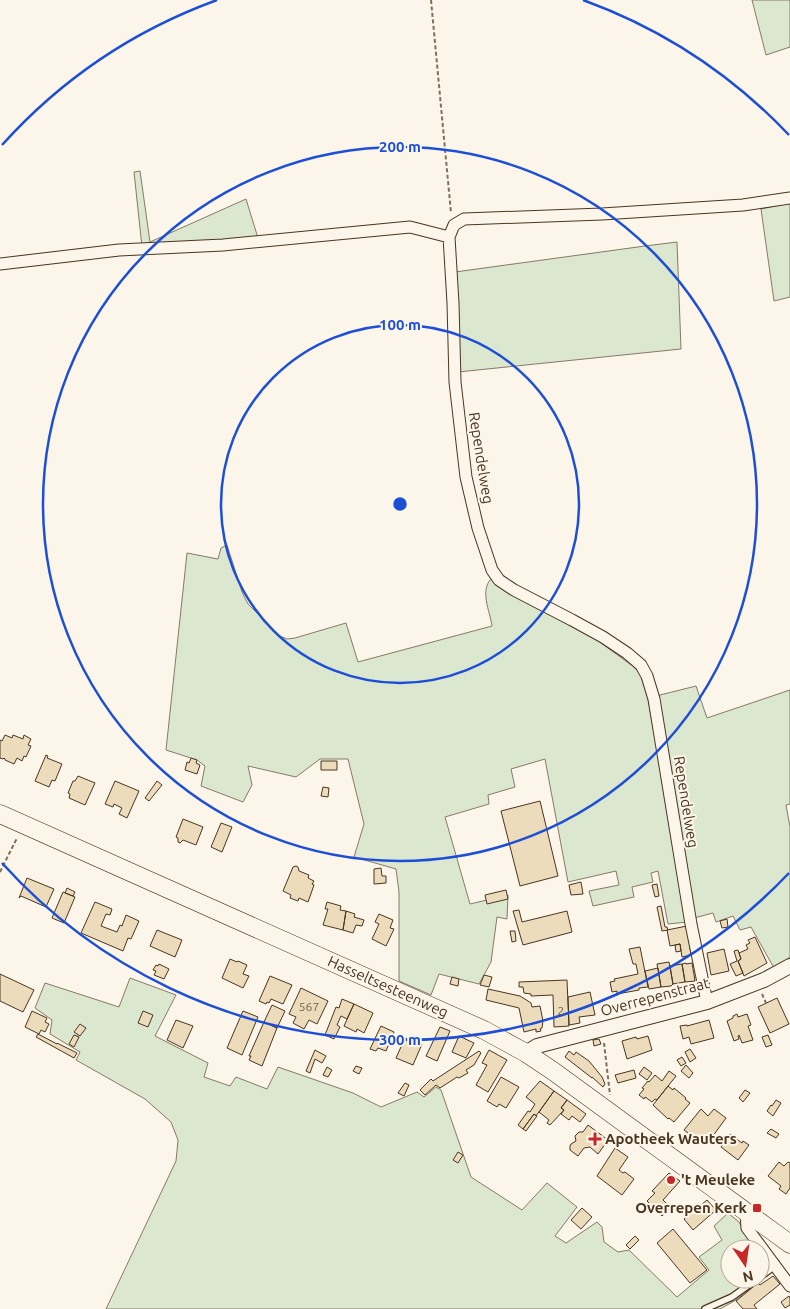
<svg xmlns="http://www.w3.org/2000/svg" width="790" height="1309" viewBox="0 0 790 1309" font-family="Ubuntu,sans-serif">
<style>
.green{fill:#dce7d0;stroke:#887966}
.building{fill:#ecdcbc;stroke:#4a3520}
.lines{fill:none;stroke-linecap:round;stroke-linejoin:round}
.service-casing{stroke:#4a3520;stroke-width:8}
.minor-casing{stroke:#4a3520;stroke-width:13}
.tertiary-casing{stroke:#4a3520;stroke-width:16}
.primary-casing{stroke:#4a3520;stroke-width:19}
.path{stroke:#7f6f5c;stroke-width:2;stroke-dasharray:4 2.5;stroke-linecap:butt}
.service{stroke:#fbf6e9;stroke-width:5.5}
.minor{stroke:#fbf6e9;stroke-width:11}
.tertiary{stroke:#fbf6e9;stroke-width:14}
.primary{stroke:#fbf6e9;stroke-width:18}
.ring{fill:none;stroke:#1d4ed8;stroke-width:2.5}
.poi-dot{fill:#c62828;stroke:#fbf6e9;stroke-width:2}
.labels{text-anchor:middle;stroke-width:4;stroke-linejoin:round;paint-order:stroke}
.number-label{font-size:12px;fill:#725f47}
.street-label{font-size:15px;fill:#4a3520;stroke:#fbf6e9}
.poi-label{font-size:15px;font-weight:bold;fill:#4a3520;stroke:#fbf6e9;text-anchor:start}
.centre{fill:#1d4ed8;stroke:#fbf6e9;stroke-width:2.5}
.ring-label{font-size:15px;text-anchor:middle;font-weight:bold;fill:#1d4ed8;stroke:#fbf6e9;stroke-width:4;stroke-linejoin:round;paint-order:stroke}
</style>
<rect width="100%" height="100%" fill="#fbf6e9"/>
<!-- green -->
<path class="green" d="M752,0h38v47l-24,8z
M140,171l10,71 96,-43 12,39 -116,9 -8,-75z
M790,203v94l-16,4 -13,-92z
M677,242l4,107 -223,23 -3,-100 190,-26z
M227,545l15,47 6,12 32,32 7,3 8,-1 51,-15 12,39 134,-36c-2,-15 -13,-36 0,-48l13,13 92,49 37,27 7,8 5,13 41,234 -19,2 -10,-53 -7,2 2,9 -21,5 2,10 -41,9 -4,-15 30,-6 -3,-14 -48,11 -23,-123 -34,10 4,18 -27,8 1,9 -44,13 25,87 38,-9 -1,24 -10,-2 -6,45 -12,22 -40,-10 -8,21 -32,-14v-89l-3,-23 -42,-12 10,-33 -16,-65h-28l-24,18 -48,-11 4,19 -9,17 -42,-16 4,-20 -8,-6 -31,-10 21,-197 31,6 3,-11z
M696,686l11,32 83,-28v114l-4,1 4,22v130l-16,11 -23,-41 -11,3 -7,-14 -17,6 -3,-9 -19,5 -38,-222z
M130,978l46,17 -21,41 53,27 -4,14 26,9 6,-9 31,12 11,-22 75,26 28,14 36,-15 7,5 12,-10 5,3 30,87 51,33 25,-27 30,24 -22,29 11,7 31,-21 5,5 2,15 14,10 11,-2 48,47 32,-27 -10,-13 23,-17 -8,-14 14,-13 11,9 12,22 5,5h-26v30h30v-25l14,16 -38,30 -16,9h-614l70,-148 2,-21 -7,-18 -26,-23 -69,-39 4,-8 -30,-18 2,-14 -17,-12 10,-25 74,24z"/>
<!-- building -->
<path class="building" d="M5,735l7,3 1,-3 10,4 1,-4 7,4 -3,6 3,1 -5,11 -2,-1 -2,5 -5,-3 -3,6 -9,-4v-1l-1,-1 -1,1 -3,-1v-18l2,1z
M46,755l2,1 -1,2 15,6 -7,17 -3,-1 -3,7 -14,-6z
M191,758l6,2 -1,3 4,2 -3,9 -12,-4 2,-8 2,1z
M321,761h16v9h-16z
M78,776l17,7 -10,22 -16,-7 1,-4 -2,-1 5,-12h2z
M115,781l24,10 -12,27 -8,-4 3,-6 -8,-4 -1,3 -8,-3z
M157,781l5,4 -13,16 -4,-3z
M323,787l6,1 -1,9 -7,-1z
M540,801l18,75 -38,10 -19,-75z
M183,819l20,8 -7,18 -13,-5 -3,3 -2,-1v-4l-2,-1z
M221,823l11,4 -10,25 -11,-5z
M296,866l2,1 1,4 10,4 -1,3 6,3 -2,3 2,1 -6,17 -9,-4 -1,3 -8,-3 1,-3 -8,-4 10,-24z
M381,868l1,8h4v7l-12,1v-15z
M27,878l27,11 -8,18 -25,-11 -2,2z
M581,882l2,12 -12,1 -2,-10z
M657,884l2,12 -4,1 -3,-12z
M67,888l8,4 -2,4 -8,-3z
M506,890l2,9 -21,5 -2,-9z
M63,892l12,5 -11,26 -12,-5z
M95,902l17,7 -2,6 -4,-1 -5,12 16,6 3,-7 2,1 4,-11 13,6 -8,18 -3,-1 -5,13 -42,-18z
M327,902l14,4 -1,4 6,1 -3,19 -20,-5 5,-16h-3z
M661,906l4,21h2l1,3 -6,1 -5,-24z
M519,910l3,12 45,-11 5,21 -49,13 -10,-34z
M346,911l9,3 -1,3 10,3 -2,6 -6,-1 -3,8 -10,-3z
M379,914l14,6 -3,8 4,1 -8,17 -14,-7 7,-15 -4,-2z
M727,919l1,8 -6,1 -2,-7z
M687,926l4,29 -9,2 -2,-13 -10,2 -3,-16z
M157,930l25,10 -7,17 -25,-11z
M510,931h5l1,10 -4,1z
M755,937l12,26 -23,13 -6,-15 3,-2 -2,-6 9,-4 -2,-4 4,-2 -2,-3z
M680,944l1,7 -5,1 -1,-7z
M640,947l8,40 -9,1v2l-22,4v-3l-5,1 -2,-10 5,-1 -1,-2 24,-5 -2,-10h-3l-4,-15z
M724,949l5,22 -18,4 -4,-22z
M738,950l3,9 -3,2 5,12 -7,3 -6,-12 7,-3 -3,-10z
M230,959l7,3 1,-1 9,4 -4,9 6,2 -6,12 -21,-10z
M669,962l4,22 -2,2 -10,1 -4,-23z
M686,963v1l6,-1 3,18 -10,1 -3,-18z
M159,964l10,5 -5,10 -10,-4 2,-4 -3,-1 3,-5 2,1z
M682,964l3,18 -12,2 -3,-18z
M658,968l3,19 -12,2 -4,-18z
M0,974l34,16 -11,22 -23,-11z
M484,975l8,2 -3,10 -9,-2z
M270,976l22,9 -9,19 -12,-5 -2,4 -2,-1 -1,2 -7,-3z
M452,977l7,2 -1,7 -8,-2z
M567,980l2,46 -15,1 -1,-32 -22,1v-2l-7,-1 -1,-6h-4v-5z
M301,988l27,13 -11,23 -8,-4 -5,9 -11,-6 3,-6 -7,-3z
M488,989l32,7 11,7 1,4 8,-1 3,15 -1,7 -2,1 1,2 -5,1v-3l-12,3 -5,-24 -33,-8z
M590,992l5,23 -16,2 1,6 -11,2 -1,-28z
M777,998l12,26 -19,9 -12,-26z
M342,999l12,5 -7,15 -6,-3 -4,9 3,2 -6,12 -9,-4 11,-28 3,1z
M354,1004l19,9 -9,20 -7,-4 -1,3 -12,-6z
M272,1005l13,6 -8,17 -13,-6z
M32,1011l15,7 -2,4 4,2 -4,8 -4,-2 -2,4 -14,-7z
M143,1011l10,4 -5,12 -10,-4z
M243,1011l15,6 -16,38 -15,-7z
M737,1014l1,3 9,-3 4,11 -3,1 5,14 -11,3 -3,-8 -1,1 1,3 -5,2 -7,-20 6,-3v-2z
M176,1020l17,6 -10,22 -16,-8z
M709,1020l5,18 -23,6 -2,-7 -6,2 -3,-13 7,-1v1z
M264,1022l13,6 -15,38 -13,-6 2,-4h-2z
M80,1024l6,4 -6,8 -6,-4z
M381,1026l13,6 -8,19 -8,-3 -2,3 -6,-2z
M440,1027l10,4 -13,30 -11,-5z
M38,1034l19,10v-1l20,10 -3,5 -38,-21z
M74,1035l5,2 -5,10 -5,-3z
M768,1035l4,10 -6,2 -4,-10z
M459,1036l15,7 -8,15 -14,-6z
M648,1036l4,14 -25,9 -5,-18 14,-4 1,2z
M405,1038l17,6 -9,21 -17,-7z
M599,1039l2,5 -7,2 -1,-6z
M690,1049l6,9 -6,4 -5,-10z
M315,1050l11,6 -4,7 -7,-4 -5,14 -4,-2z
M489,1050l18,10 -19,32 -12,-7 11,-20 -5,-2z
M479,1051l2,2 -7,12 -8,5 2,3 -9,5 -2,-1 -17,11 -4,-3 -11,10 -5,-5 11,-11 2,2z
M569,1051l5,4 2,-3 13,9 13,16 3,7 -2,3 -11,-10v1l-27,-21z
M682,1057l4,6 -5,3 -4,-6z
M686,1065l7,8 -4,5 -8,-7z
M356,1066l6,2 -3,6 -6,-3z
M327,1067l5,3 -4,7 -5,-2z
M644,1067l8,6 -5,7 -8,-6z
M634,1070l2,8 -18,5 -3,-8z
M669,1071l7,5 -19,24 -2,-1 -3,3 -7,-5 -1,2 -5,-4 5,-6 -2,-1 6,-7 1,1 6,-7 7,6z
M501,1077l18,10 -13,21 -7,-4 -2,3 -10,-6z
M540,1081l14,10 -18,25 -2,-2 -11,15 -5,-4 10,-14 2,1 5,-8 -9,-7z
M405,1083l4,2 -5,11 -6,-3z
M668,1086l5,4 1,-2 12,10 -1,1 5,4 -16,19 -5,-4 -1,1 -15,-14z
M745,1090l5,3 -7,9 -4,-4z
M554,1091l13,9 -6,8 3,2 -14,15 -3,-2 2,-3 -10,-8z
M567,1100l19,14 -6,8 -8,-6 -3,4 -8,-6 3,-4 -3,-2z
M776,1100l5,3 -8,13 -6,-5 4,-6 1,1z
M701,1109l7,7 6,-7 12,9 -16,22 -7,-5 -5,6 -14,-11z
M534,1114l3,2 -11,15 -3,-2z
M588,1125l20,15 -10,14 -8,-7 -6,1 -6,8 -8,-6v-4l1,-2 5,-3 -1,-5 4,-4h4z
M771,1129l8,5 -3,4 -9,-5z
M730,1134l12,9 1,-2 6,4 -11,15 -17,-13z
M615,1148l13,9 -9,13 4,3 2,-1 9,7 -12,16 -25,-19z
M458,1152l5,3 -5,8 -5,-3z
M779,1162l5,4 4,-4 2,1v25l-4,6 -7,-5 2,-3 -13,-10z
M669,1173l11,8 -17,19 7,7 -8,9 -15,-15 8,-8 -3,-2z
M707,1200l9,10 -23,20 -9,-11z
M582,1208l10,9 -11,12 -10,-9z
M673,1229l34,41 -17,13 -33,-40z
M635,1236l4,4 -9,9 -4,-4z
M773,1276l7,8 -26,21 3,4h-14l-7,-8 22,-18 2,2z
M789,1296l1,2v7l-5,3 -4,-6z"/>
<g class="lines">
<defs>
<path id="service" d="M760,1277l15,-11
M705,1309l27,-12 25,-18"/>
<path id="minor" d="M0,264l119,-14 104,-5 187,-18 39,10
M707,1002l-16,-78 -37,-225 -7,-23 -6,-11 -14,-12 -24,-16 -31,-17 -58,-30 -15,-10 -7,-10 -14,-42 -12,-51 -11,-95 -2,-79 -4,-66 5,-12 10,-6 138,-5 141,-9 47,-7
M746,1212l1,16 43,58"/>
<path id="tertiary" d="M526,1053l11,-7 170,-44 57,-22 26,-14"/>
<path id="primary" d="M0,814l484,216 42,23 27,18 237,173"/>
</defs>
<!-- service casing -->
<use href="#service" class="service-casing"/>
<!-- minor casing -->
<use href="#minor" class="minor-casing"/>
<!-- tertiary casing -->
<use href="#tertiary" class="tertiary-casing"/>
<!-- primary casing -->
<use href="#primary" class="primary-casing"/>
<!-- path -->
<path class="path" d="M431,0l20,213
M0,872l17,-34
M762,994l4,9
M604,1043l6,52"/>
<!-- service -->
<use href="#service" class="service"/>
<!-- minor -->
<use href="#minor" class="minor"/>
<!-- tertiary -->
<use href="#tertiary" class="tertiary"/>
<!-- primary -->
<use href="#primary" class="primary"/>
</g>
<!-- distance rings -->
<g class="ring">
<circle cx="400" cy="504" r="179"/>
<circle cx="400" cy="504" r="357"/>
<path d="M789 873A536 536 0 0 1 2 863M2 145A536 536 0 0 1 217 0M583 0A536 536 0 0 1 789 135"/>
</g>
<!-- markers -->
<g class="poi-dot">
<path d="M592.5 1131.5h5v5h5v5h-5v5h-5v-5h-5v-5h5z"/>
<circle cx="671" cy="1180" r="5"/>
<rect x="752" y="1203" width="10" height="10" rx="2.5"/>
</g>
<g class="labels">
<!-- number labels -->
<g class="number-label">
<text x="309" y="1011">567</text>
<text x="561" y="1015">2</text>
</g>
<!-- street labels -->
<g class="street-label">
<text transform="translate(481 458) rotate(81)" y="5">Rependelweg</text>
<text transform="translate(686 802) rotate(81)" y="5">Rependelweg</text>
<text transform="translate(388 987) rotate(24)" y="5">Hasseltsesteenweg</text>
<text transform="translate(655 997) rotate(-15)" y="5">Overrepenstraat</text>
</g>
<!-- poi labels -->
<g class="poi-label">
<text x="605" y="1144">Apotheek Wauters</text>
<text x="681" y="1185">'t Meuleke</text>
<text x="747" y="1213" text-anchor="end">Overrepen Kerk</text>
</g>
</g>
<circle cx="400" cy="504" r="8" class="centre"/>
<g class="ring-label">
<text x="400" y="152">200 m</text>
<text x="400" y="330">100 m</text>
<text x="400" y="1045">300 m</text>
</g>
<!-- north arrow -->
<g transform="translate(745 1264) rotate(167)"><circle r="24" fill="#fbf6e9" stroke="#b4a999"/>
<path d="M0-4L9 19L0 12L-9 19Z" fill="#c62828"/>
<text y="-8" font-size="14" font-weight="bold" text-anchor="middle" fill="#4a3520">N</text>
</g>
</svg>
